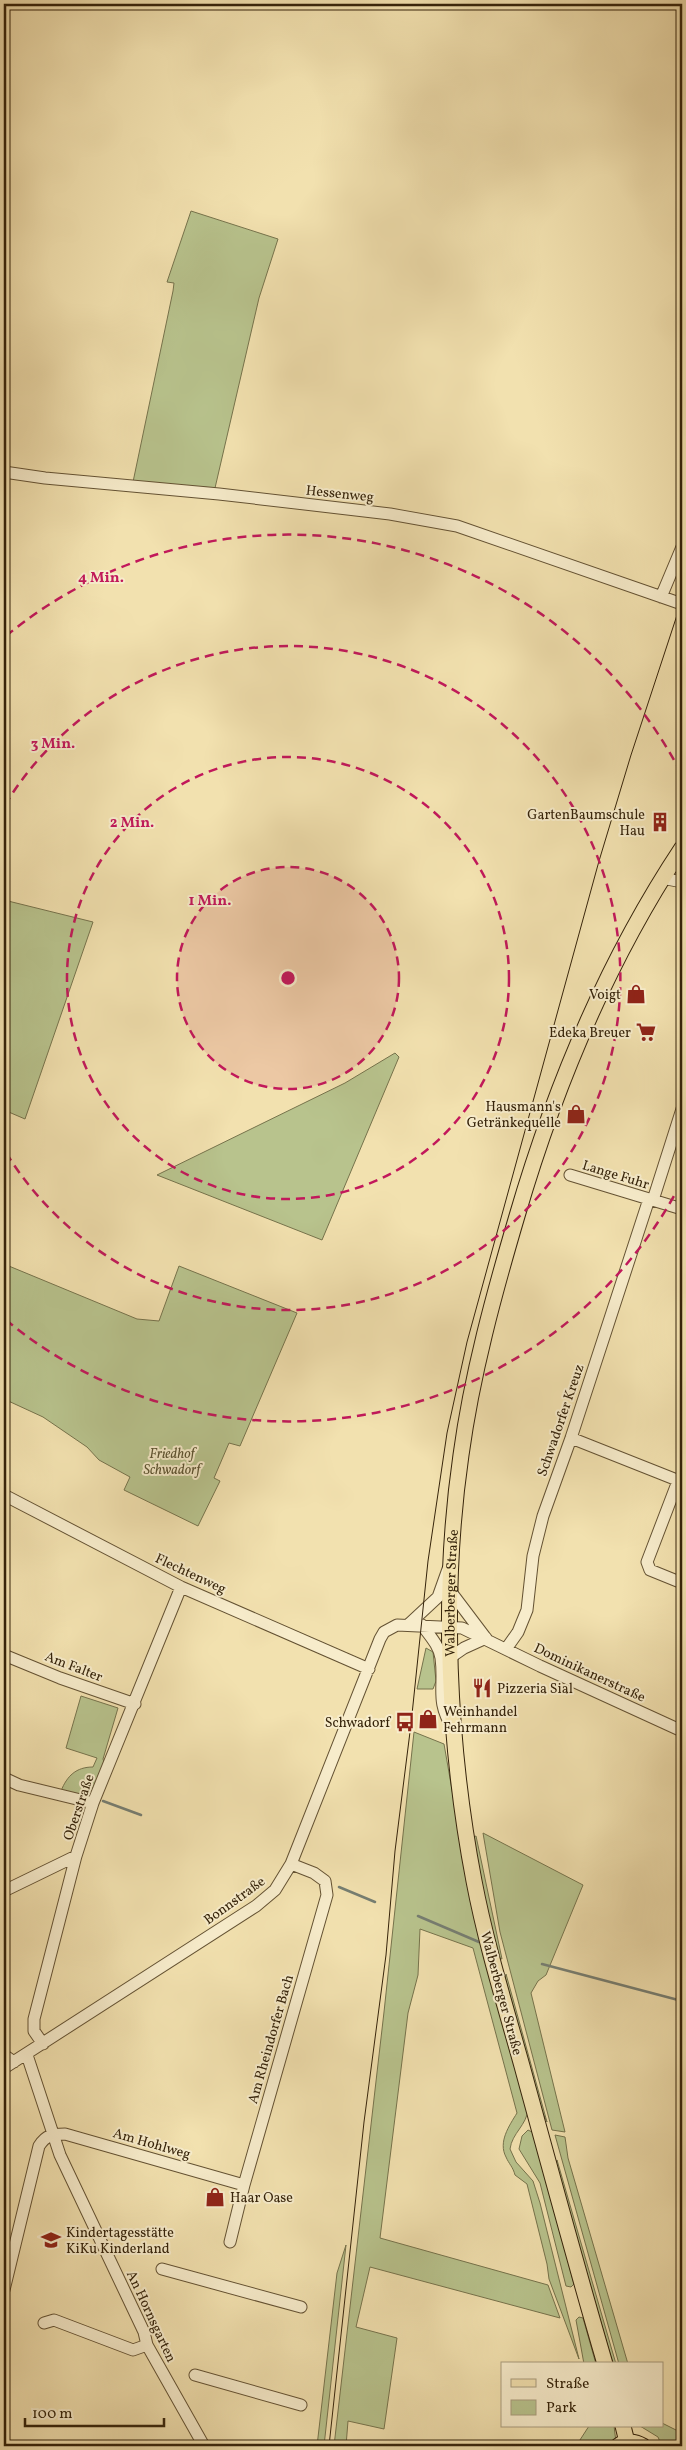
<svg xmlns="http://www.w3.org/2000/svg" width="686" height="2450" viewBox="0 0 686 2450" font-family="Vollkorn,serif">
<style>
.green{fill:#b8c38d;stroke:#76734c}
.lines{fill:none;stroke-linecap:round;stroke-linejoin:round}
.stream{stroke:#767e72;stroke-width:2.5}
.minor-casing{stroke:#645233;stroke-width:13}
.major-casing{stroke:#35230a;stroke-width:17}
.minor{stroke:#f7eccb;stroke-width:11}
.major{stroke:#f2e1af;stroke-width:15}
.tram{stroke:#35230a;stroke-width:1}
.ring{fill:none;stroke:#c2185b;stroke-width:2.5;stroke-dasharray:9 6}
.labels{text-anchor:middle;stroke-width:4;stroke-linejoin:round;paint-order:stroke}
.street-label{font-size:14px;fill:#35230a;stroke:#f7eccb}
.poi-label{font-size:14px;fill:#35230a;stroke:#f7eccb;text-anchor:end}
.park-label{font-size:14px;font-style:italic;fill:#5c5331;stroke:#f7eccb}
.centre{fill:#c2185b;stroke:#f7eccb;stroke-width:2.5}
.ring-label{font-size:15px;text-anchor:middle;font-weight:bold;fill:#c2185b;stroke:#f7eccb;stroke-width:4;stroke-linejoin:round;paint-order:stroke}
</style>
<rect width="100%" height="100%" fill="#f2e1af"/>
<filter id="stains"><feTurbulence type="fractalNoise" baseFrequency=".004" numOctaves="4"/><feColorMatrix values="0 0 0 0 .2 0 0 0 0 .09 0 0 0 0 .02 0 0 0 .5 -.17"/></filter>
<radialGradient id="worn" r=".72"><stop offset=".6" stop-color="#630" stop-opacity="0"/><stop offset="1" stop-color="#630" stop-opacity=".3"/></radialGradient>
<!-- green -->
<path class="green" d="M191,211l87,28 -19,59 -44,190 -82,-6 40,-191 1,-8 -7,-1z
M4,900l89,22 -68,197 -21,-9z
M395,1053l4,4 -77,183 -165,-65 188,-92z
M4,1264l133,55 22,2 20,-55 118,47 -57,133 -11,-3 -15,35 6,3 -22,45 -74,-36 6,-13 -31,-17 -12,-13 -44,-30 -39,-18v-44l4,-7 -4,-3z
M426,1648l7,4 3,29 -3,8h-16z
M81,1696l37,12 -15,51 2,6c-13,30 -10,33 -44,26 6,-15 15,-24 32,-24l4,-9 -31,-10z
M414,1732l30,12 26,149 58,216c-1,16 -16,24 -18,40l6,13 17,19 7,22 39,156 -30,-80 -2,-15 -20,-80 -12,-9c-2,-8 -6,-11 -9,-18 -8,-15 3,-31 11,-44l-44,-165 -53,-19 -2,46 -10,38 -28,225 168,47 12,33 -190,-51 -14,60 41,11 -13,91 -36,-8 -2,25h-12l50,-434z
M483,1833l100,52 -37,90 -8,6 -7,12 34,139 -13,-2 -52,-198z
M476,1836l26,123 -3,-1c-11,-40 -19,-80 -26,-121z
M506,1974l41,148 -6,-13 -36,-132z
M528,2130l6,3 40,151 -3,3 -5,-1 -26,-103 -21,-34 3,-13z
M555,2135l10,2 3,21 60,206h-9z
M557,2160l59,204h-3l-57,-198z
M346,2245l-22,201h-7l20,-173z
M579,2317l4,1 13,46h-12l-8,-44z
M662,2423l20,10v6l-21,5 -3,-7 -18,-11h22z
M589,2426h25l2,16 -2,4h-40l4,-3z"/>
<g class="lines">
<!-- stream -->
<path class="stream" d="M103,1801l38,14
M339,1887l36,15
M418,1916l61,26
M542,1964l140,37"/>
<defs>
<path id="minor" d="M4,472l41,6 174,16 171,20 67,12 225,78
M661,597l21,-50
M662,878l20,4
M570,1175l112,34
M653,1200l29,-91
M571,1438l111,44
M678,1481l-31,81 3,8 32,13
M4,1495l177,92 188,82
M451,1592l34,45
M409,1624l29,-27 10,-28
M422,1625c7,10 17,20 19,33 4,30 -6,42 12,71
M506,1649l12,-17 9,-22 6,-54 10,-40 28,-78 78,-239
M4,1655l56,23 75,26
M451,1657l13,-9 22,-10
M4,1778l15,7 74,18
M4,1891l72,-35
M43,2044l-9,-13v-12l42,-163 17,-53 88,-216
M4,2055l10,7
M27,2055l33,100 84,177 3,13 57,101
M4,2068l252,-162 19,-16 16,-26 89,-225 4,-7 13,-7 65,3 78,38 142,65
M230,2242l14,-57 83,-290 -2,-14 -11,-8 -23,-9
M162,2269l139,38
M4,2290l35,-144c7,-11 13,-12 26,-12l179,51
M44,2323l10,-3 79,30 14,-5
M195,2375l106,30"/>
<g id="major">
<path id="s1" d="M605,2364c-29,-99 -56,-199 -83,-298 -17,-61 -36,-122 -48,-185 -26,-136 -33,-288 -13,-426 11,-81 33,-161 56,-239 38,-130 90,-255 165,-368"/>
<path d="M623,2426l4,16"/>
<path d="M618,2446c8,-6 17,-5 25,0"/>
</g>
</defs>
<!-- minor casing -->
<use href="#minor" class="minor-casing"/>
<!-- major casing -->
<use href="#major" class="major-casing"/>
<!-- minor -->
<use href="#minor" class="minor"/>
<!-- major -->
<use href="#major" class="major"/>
<!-- tram -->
<path class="tram" d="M329,2446l35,-324 22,-167 9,-104 16,-127 17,-163 19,-128 20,-91 132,-481 32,-106 51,-155"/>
</g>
<!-- distance rings -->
<circle cx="288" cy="978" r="111" fill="#c2185b" fill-opacity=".12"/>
<g class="ring">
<circle cx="288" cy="978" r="111"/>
<circle cx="288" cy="978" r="221"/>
<path d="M5 805A332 332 0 1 1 5 1151"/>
<path d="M681 1183A443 443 0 0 1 6 1320M6 636A443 443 0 0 1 681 773"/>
</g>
<!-- icons -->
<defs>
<symbol id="building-bare" viewBox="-9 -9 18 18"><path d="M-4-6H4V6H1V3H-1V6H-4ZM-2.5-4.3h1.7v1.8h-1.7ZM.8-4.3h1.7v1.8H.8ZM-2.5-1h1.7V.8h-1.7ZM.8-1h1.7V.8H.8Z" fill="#8f2418" stroke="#f7eccb" stroke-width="2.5" paint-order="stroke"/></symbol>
<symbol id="shop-bare" viewBox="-9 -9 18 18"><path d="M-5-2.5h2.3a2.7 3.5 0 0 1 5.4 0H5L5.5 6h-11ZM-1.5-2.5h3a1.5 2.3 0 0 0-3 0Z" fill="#8f2418" stroke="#f7eccb" stroke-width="2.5" paint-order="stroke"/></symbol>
<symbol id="supermarket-bare" viewBox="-9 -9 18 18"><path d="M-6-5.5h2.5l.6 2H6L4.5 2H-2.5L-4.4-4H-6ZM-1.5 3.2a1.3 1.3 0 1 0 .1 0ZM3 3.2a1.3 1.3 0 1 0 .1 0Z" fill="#8f2418" stroke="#f7eccb" stroke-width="2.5" paint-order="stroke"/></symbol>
<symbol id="restaurant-bare" viewBox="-9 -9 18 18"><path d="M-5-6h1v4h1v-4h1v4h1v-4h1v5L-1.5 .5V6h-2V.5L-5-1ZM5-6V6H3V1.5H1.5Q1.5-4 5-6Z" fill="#8f2418" stroke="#f7eccb" stroke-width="2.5" paint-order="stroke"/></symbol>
<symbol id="bus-bare" viewBox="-9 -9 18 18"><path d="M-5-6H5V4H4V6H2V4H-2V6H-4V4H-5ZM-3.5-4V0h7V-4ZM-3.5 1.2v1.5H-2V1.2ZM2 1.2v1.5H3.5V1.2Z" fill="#8f2418" stroke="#f7eccb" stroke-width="2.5" paint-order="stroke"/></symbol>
<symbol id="school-bare" viewBox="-9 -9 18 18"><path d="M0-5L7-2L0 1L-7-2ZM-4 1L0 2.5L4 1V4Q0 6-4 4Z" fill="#8f2418" stroke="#f7eccb" stroke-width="2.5" paint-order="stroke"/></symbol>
</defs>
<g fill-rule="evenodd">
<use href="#building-bare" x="646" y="808" width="28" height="28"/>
<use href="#shop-bare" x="622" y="980" width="28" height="28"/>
<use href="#supermarket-bare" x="632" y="1018" width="28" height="28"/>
<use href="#shop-bare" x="562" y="1100" width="28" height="28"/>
<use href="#restaurant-bare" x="468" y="1674" width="28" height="28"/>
<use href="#shop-bare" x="414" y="1705" width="28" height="28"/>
<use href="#bus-bare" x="391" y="1708" width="28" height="28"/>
<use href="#shop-bare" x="201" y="2183" width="28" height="28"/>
<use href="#school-bare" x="37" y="2226" width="28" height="28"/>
</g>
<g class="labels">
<!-- street labels -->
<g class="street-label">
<text transform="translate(340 493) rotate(6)" y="5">Hessenweg</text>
<text transform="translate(616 1174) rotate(17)" y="5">Lange Fuhr</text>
<text transform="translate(560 1420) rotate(-71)" y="5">Schwadorfer Kreuz</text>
<text transform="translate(191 1573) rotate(25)" y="5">Flechtenweg</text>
<text dy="5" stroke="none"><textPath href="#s1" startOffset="790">Walberberger Straße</textPath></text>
<text transform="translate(74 1666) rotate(21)" y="5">Am Falter</text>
<text transform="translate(590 1672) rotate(25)" y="5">Dominikanerstraße</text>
<text transform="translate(78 1807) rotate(-71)" y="5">Oberstraße</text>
<text transform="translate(234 1900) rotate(-36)" y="5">Bonnstraße</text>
<text transform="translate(502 1993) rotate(75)" y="5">Walberberger Straße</text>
<text transform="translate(270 2039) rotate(-74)" y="5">Am Rheindorfer Bach</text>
<text transform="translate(152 2143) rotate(16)" y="5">Am Hohlweg</text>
<text transform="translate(152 2316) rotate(65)" y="5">An Hornsgarten</text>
</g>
<!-- poi labels -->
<g class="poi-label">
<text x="645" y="819">GartenBaumschule<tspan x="645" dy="16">Hau</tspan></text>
<text x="621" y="999">Voigt</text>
<text x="631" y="1037">Edeka Breuer</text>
<text x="561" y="1111">Hausmann's<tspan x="561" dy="16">Getränkequelle</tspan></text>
<text x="497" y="1693" text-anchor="start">Pizzeria Sial</text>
<text x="443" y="1716" text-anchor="start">Weinhandel<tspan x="443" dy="16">Fehrmann</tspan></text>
<text x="390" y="1727">Schwadorf</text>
<text x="230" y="2202" text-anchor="start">Haar Oase</text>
<text x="66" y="2237" text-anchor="start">Kindertagesstätte<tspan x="66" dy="16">KiKu Kinderland</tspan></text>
</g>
<!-- park labels -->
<g class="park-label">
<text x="172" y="1458">Friedhof<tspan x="172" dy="16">Schwadorf</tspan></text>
</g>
</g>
<circle cx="288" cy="978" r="8" class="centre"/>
<g class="ring-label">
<text x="101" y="582">4 Min.</text>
<text x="53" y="748">3 Min.</text>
<text x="132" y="827">2 Min.</text>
<text x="210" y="905">1 Min.</text>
</g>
<!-- margin -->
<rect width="686" height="2450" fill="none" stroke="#f2e1af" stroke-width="20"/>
<rect x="5" y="5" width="676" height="2440" fill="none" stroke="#35230a" stroke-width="2.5"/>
<rect x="10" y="10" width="666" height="2430" fill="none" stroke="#35230a"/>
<!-- legend -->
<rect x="501" y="2362" width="162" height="65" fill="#f7eccb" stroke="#a99c7e"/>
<rect x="511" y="2379" width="25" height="8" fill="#f2e1af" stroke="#a99c7e"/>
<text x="546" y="2388" font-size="15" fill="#35230a">Straße</text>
<rect x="511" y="2400" width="25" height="15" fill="#b8c38d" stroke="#a99c7e"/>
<text x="546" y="2412" font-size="15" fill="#35230a">Park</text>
<!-- scale -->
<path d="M25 2418v8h139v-8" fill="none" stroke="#35230a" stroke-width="2.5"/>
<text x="32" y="2418" font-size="15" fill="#35230a" stroke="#f7eccb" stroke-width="4" paint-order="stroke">100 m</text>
<rect width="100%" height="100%" filter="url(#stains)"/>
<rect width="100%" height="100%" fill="url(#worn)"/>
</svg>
